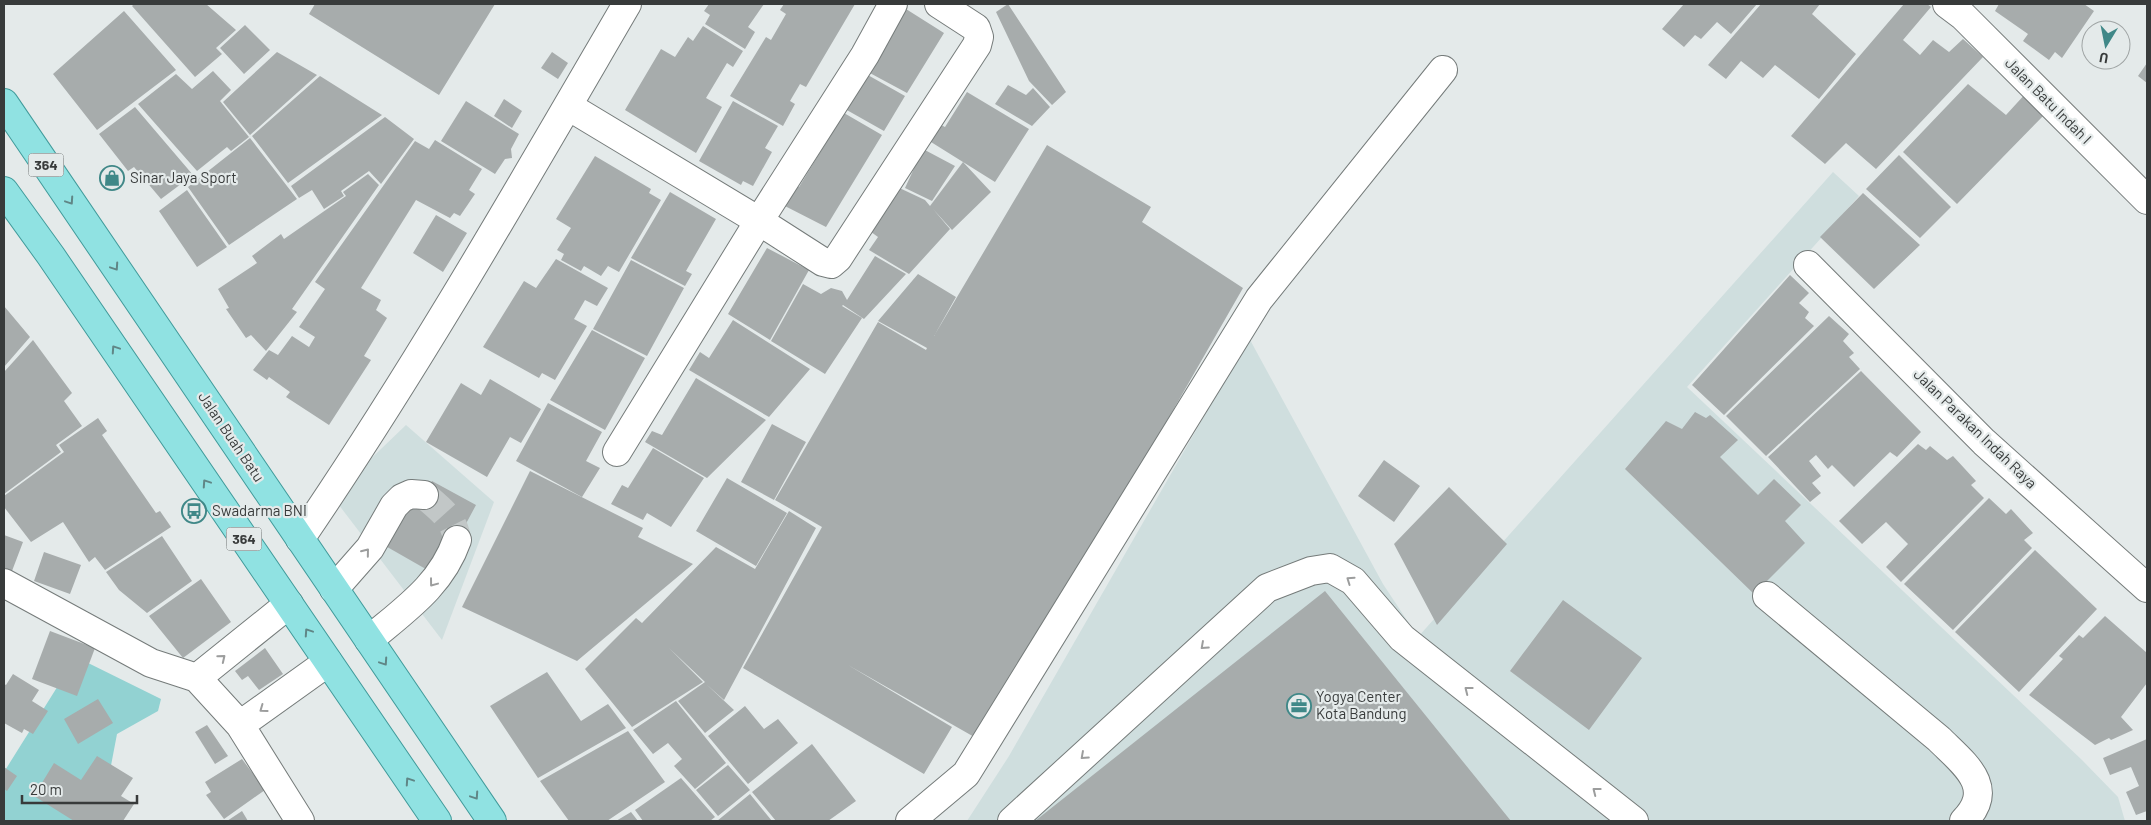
<svg xmlns="http://www.w3.org/2000/svg" width="2151" height="825" viewBox="0 0 2151 825" font-family="Barlow,sans-serif">
<style>
.built{fill:#cfdede}
.green{fill:#92d2d2}
.building{fill:#a7acac}
.lines{fill:none;stroke-linecap:round;stroke-linejoin:round}
.minor-tunnel{stroke:#c2c7c7;stroke-width:28;stroke-dasharray:28 14;stroke-linecap:butt}
.minor-casing{stroke:#757b7a;stroke-width:30}
.major-casing{stroke:#419b9b;stroke-width:30}
.minor{stroke:#fff;stroke-width:28}
.major{stroke:#90e2e2;stroke-width:28}
.oneway{stroke:#608686}
.oneway2{stroke:#9c9d9d}
.labels{text-anchor:middle;stroke-width:4.5;stroke-linejoin:round;paint-order:stroke}
.shield{fill:#e4eaea;stroke:#6c7070;stroke-width:1}
.shield-label{font-size:14px;font-weight:bold;fill:#383b3b}
.street-label{font-size:15px;fill:#383b3b;stroke:#e4eaea}
.poi-label{font-size:15px;fill:#383b3b;stroke:#e4eaea;text-anchor:start}
</style>
<rect width="100%" height="100%" fill="#e4eaea"/>
<!-- built -->
<path class="built" d="M1833,172l26,24 -172,191 395,373 36,37 7,24h-1158l42,-65 240,-418 134,246 35,53z
M406,425l88,77 -52,138 -110,-144z"/>
<!-- green -->
<path class="green" d="M76,657l85,42 -3,12 -41,23 -12,63 -10,24h-91v-49z"/>
<!-- building -->
<path class="building" d="M134,4h72l30,26 -20,18 6,6 -27,23 -63,-71z
M315,4h180l-56,91 -130,-81z
M709,4h55l-16,23 7,5 -10,17 -40,-25 5,-9 -6,-4z
M784,4h71l-49,83 -6,-3 -10,17 5,3 -12,22 -53,-30 36,-59 5,3 15,-26 -6,-4z
M1008,4l58,88 -14,13 -23,-24 -33,-69z
M1684,4h73l-26,30 -14,-12 -16,17 -6,-4 -11,12 -22,-18z
M1761,4h59l-8,10 44,40 -37,45 -44,-34 -12,13 -22,-17 -15,18 -18,-14z
M1904,4h23l4,3 -28,33 17,15 13,-15 16,12 14,-13 20,18 -107,112 -30,-26 -21,21 -34,-28z
M1999,4h85l10,7 -32,47 -7,-6 -6,8 -26,-19 5,-7 -33,-23z
M906,9l38,24 -37,60 -39,-21z
M124,11l52,59 -79,60 -44,-56z
M245,25l25,25 -26,24 -24,-26z
M703,26l40,25 -10,16 -6,-4 -21,35 16,9 -26,46 -71,-43 36,-61 14,8 13,-20 5,4z
M277,52l40,23 -67,60 -27,-33z
M552,52l16,11 -10,16 -17,-11z
M2147,63v20l-9,-7z
M213,71l18,19 -11,11 29,36 -18,14 -4,-4 -30,24 -59,-67 38,-30 16,15z
M866,74l39,22 -21,35 -39,-22z
M320,76l62,39 -94,68 -36,-47z
M1968,84l38,31 21,-23 21,19 -91,93 -54,-52z
M1008,85l18,10 7,-7 17,19 -18,19 -37,-22z
M967,92l62,37 -34,53 -72,-45 10,-16 12,6z
M504,99l18,12 -10,17 -18,-12z
M466,101l53,33 -8,15 1,9 -7,1 -10,15 -54,-33z
M733,101l45,25 -13,22 7,4 -19,34 -10,-5 -2,4 -42,-24z
M135,107l58,68 -32,24 -27,-32 -6,4 -29,-37z
M844,113l38,22 -56,92 -45,-23 12,-20 6,3z
M385,117l29,22 -33,45 -12,-13 -28,20 3,5 -20,13 -12,-19 -13,8 -8,-12z
M250,138l47,61 -68,46 -41,-58z
M435,140l47,29 -13,21 6,4 -15,22 -6,-3 -4,5 -34,-18 -55,88 20,12 -5,10 11,8 -23,38 7,4 -42,65 -43,-28 4,-5 -21,-15 -2,3 -14,-10 16,-20 9,5 14,-19 17,11 6,-10 -16,-10 26,-38 -10,-7 100,-141 14,8z
M1047,145l104,62 -9,15 101,66 -260,454 -135,-77 104,62 -28,47 -181,-106 79,-141 -47,-27 103,-178 48,28 1,-2 -49,-27 40,-47 38,23 -22,39z
M923,149l32,17 -23,35 -27,-13z
M1899,155l52,52 -31,31 -54,-49z
M595,156l56,33 -2,4 12,7 -42,72 -11,-6 -7,10 -17,-10 -3,5 -20,-11 3,-6 -7,-4 14,-22 -15,-9z
M963,162l28,30 -39,38 -19,-21 17,20 -41,45 -40,-24 9,-13 -11,-8 24,-45 34,16 5,6z
M368,174l11,11 -87,124 5,3 -31,39 -15,-16 -5,3 -20,-29 3,-1 -11,-19 39,-26 -5,-7 29,-22 3,5 62,-43 -3,-4z
M187,190l40,57 -30,20 -38,-56z
M670,192l46,27 -30,52 6,3 -7,12 -54,-28z
M1863,193l57,52 -46,44 -54,-52z
M436,215l31,18 -24,39 -30,-19z
M767,248l42,22 -39,70 -42,-26z
M875,256l31,18 -42,45 -21,-14 -1,1 20,12 -37,56 -54,-33 32,-57 18,10 10,-6 11,3 5,9z
M556,259l52,29 -11,18 -12,-6 -11,19 13,7 -32,54 -13,-7 -3,5 -56,-31 41,-66 12,7z
M631,260l53,28 -37,68 -54,-27z
M1790,275l19,18 -10,10 10,9 -4,6 9,8 -90,89 -32,-30z
M4,306l26,31 -26,30z
M1829,316l20,18 -6,7 11,12 -5,4 11,12 -94,87 -40,-40z
M733,320l77,49 -41,48 -80,-47 11,-18 9,6z
M592,330l53,28 -40,72 -55,-30z
M33,340l39,53 -8,8 18,25 -26,19 5,7 -57,42v-122z
M1861,371l60,61 -24,25 -7,-5 -36,35 -22,-22 -4,4 -12,-14 -7,6 12,15 -9,7 9,10 -11,9 -42,-45z
M696,378l70,42 -59,58 -62,-36 7,-11 10,4z
M490,379l51,30 -20,34 -11,-6 -23,40 -61,-35 35,-59 20,12z
M548,403l54,29 -16,29 14,7 -18,29 -66,-36z
M1695,412l11,6 4,-3 28,25 -18,17 38,38 16,-16 27,26 -16,16 20,22 -51,51 -129,-125 41,-48 16,8z
M98,418l9,13 -5,4 54,78 4,-2 11,16 -66,43 -10,-13 -6,5 -26,-40 -32,20 -27,-35v-11l60,-44 -5,-7z
M772,424l34,18 -32,58 -33,-18z
M1918,444l8,6 4,-4 17,14 6,-4 23,25 -5,4 13,13 -83,84 -15,-15 22,-23 -22,-22 -24,22 -23,-23z
M653,448l51,30 -33,49 -24,-14 -4,7 -32,-16 11,-19 6,3z
M1384,460l36,26 -26,36 -36,-26z
M530,471l113,57 -5,9 55,27 -116,97 -115,-54z
M727,478l60,35 -31,53 -60,-35z
M432,481l44,24 -38,71 -56,-32 29,-47 13,-2z
M1449,487l58,57 -70,81 -43,-81z
M1989,498l17,16 5,-5 22,24 -9,7 8,8 -79,82 -49,-46z
M789,511l27,17 -92,172 -18,-16 28,26 -29,23 -27,-32 27,-19 -36,-34 34,34 -71,45 -47,-58 51,-51 6,5 74,-76 39,22z
M4,535l19,7 -11,29 -8,-3z
M162,536l30,45 -45,32 -28,-23 -13,-18z
M2035,550l62,59 -78,83 -64,-60z
M44,552l37,13 -11,29 -36,-13z
M201,579l30,43 -48,36 -34,-42z
M1325,591l186,230h-476z
M1563,600l79,58 -53,72 -79,-59z
M2105,616l42,37v30l-26,34 12,13 -22,10 -2,-2 -14,7 -66,-50 34,-36 -4,-3 20,-21 4,3z
M50,631l45,17 -18,48 -45,-17z
M265,648l18,26 -24,16 -11,-14 -6,4 -7,-9z
M547,672l34,49 27,-17 18,24 -88,50 -48,-72z
M13,674l26,16 -7,11 16,10 -15,23 -9,-5 -2,4 -18,-10v-39l2,1z
M98,699l15,24 -35,21 -14,-25z
M676,701l50,62 -31,26 -21,-23 8,-7 -14,-16 -15,11 -20,-24z
M745,706l19,23 14,-10 20,24 -50,41 -40,-48z
M207,725l21,31 -13,8 -20,-32z
M628,731l37,51 -58,39h-38l-29,-40z
M2147,739v72l-11,4 -10,-23 13,-6 -8,-19 -21,8 -7,-17z
M812,744l44,57 -28,20h-52l-24,-29z
M97,756l36,22 -12,18 13,8 -11,17h-49l-40,-25 20,-33 27,17z
M242,759l23,31 -41,29 -18,-24 5,-3 -6,-10z
M728,765l22,25 -32,26 -22,-26z
M4,767l13,9 -10,15 -3,-2z
M681,778l34,39 -5,4h-67l-8,-11z
M750,794l22,27h-55z
M242,811l6,10h-21z
M631,812l7,9h-22z"/>
<g class="lines">
<!-- minor-tunnel -->
<path class="minor-tunnel" d="M424,495c15,13 31,24 33,45"/>
<defs>
<path id="minor" d="M1947,4l16,12 184,184
M568,106l191,115 64,41 8,2 7,-6 139,-213 2,-8 -3,-9 -37,-24
M1808,265l176,177 163,146
M617,452l142,-231 106,-166 28,-51
M300,539c118,-173 222,-355 327,-535
M4,583l147,80 46,15 43,47 60,96
M334,589l36,-41 24,-42 8,-8 9,-4 13,1
M1767,596l172,143c25,25 58,48 25,82
M369,640c35,-30 72,-54 88,-100
M197,678l92,-74
M240,725l88,-63
M910,821l56,-47 293,-475 184,-229
M1012,821l255,-233 44,-17 19,-3 23,13 49,57 232,183"/>
<path id="major" d="M4,103l488,718
M4,191l47,65 386,565"/>
</defs>
<!-- minor casing -->
<use href="#minor" class="minor-casing"/>
<!-- major casing -->
<use href="#major" class="major-casing"/>
<!-- minor -->
<use href="#minor" class="minor"/>
<!-- major -->
<use href="#major" class="major"/>
</g>
<!-- one-way arrows -->
<defs><path id="oneway-chevron" d="M-2-3.5L2.5 0L-2 3.5" fill="none" stroke-width="1.6" stroke-linecap="round" stroke-linejoin="round" transform="scale(1.25)"/></defs>
<g class="oneway">
<use href="#oneway-chevron" transform="translate(70 201) rotate(56)"/>
<use href="#oneway-chevron" transform="translate(115 267) rotate(56)"/>
<use href="#oneway-chevron" transform="translate(115 349) rotate(-124)"/>
<use href="#oneway-chevron" transform="translate(206 483) rotate(-124)"/>
<use href="#oneway-chevron" transform="translate(308 632) rotate(-124)"/>
<use href="#oneway-chevron" transform="translate(384 662) rotate(56)"/>
<use href="#oneway-chevron" transform="translate(409 781) rotate(-124)"/>
<use href="#oneway-chevron" transform="translate(475 796) rotate(56)"/>
</g>
<g class="oneway2">
<use href="#oneway-chevron" transform="translate(366 552) rotate(-51)"/>
<use href="#oneway-chevron" transform="translate(1350 580) rotate(-145)"/>
<use href="#oneway-chevron" transform="translate(433 583) rotate(127)"/>
<use href="#oneway-chevron" transform="translate(1204 646) rotate(138)"/>
<use href="#oneway-chevron" transform="translate(222 658) rotate(-39)"/>
<use href="#oneway-chevron" transform="translate(1468 690) rotate(-142)"/>
<use href="#oneway-chevron" transform="translate(263 709) rotate(144)"/>
<use href="#oneway-chevron" transform="translate(1084 756) rotate(138)"/>
<use href="#oneway-chevron" transform="translate(1596 791) rotate(-142)"/>
</g>
<!-- icons -->
<defs>
<symbol id="shop-ring" viewBox="-11 -11 22 22"><circle r="9.5" fill="#e4eaea" stroke="#408888" stroke-width="1.5"/><path d="M-5-2.5h2.3a2.7 3.5 0 0 1 5.4 0H5L5.5 6h-11ZM-1.5-2.5h3a1.5 2.3 0 0 0-3 0Z" fill="#408888"/></symbol>
<symbol id="bus-ring" viewBox="-11 -11 22 22"><circle r="9.5" fill="#e4eaea" stroke="#408888" stroke-width="1.5"/><path d="M-5-6H5V4H4V6H2V4H-2V6H-4V4H-5ZM-3.5-4V0h7V-4ZM-3.5 1.2v1.5H-2V1.2ZM2 1.2v1.5H3.5V1.2Z" fill="#408888"/></symbol>
<symbol id="office-ring" viewBox="-11 -11 22 22"><circle r="9.5" fill="#e4eaea" stroke="#408888" stroke-width="1.5"/><path d="M-6-3h4V-5.5h4V-3h4V5H-6ZM-1-4.5V-3h2v-1.5ZM-6 0V1H6V0Z" fill="#408888"/></symbol>
</defs>
<g fill-rule="evenodd">
<use href="#shop-ring" x="98" y="164" width="28" height="28"/>
<use href="#bus-ring" x="180" y="497" width="28" height="28"/>
<use href="#office-ring" x="1285" y="692" width="28" height="28"/>
</g>
<g class="labels">
<!-- shield labels -->
<g class="shield">
<rect x="28.5" y="153.5" width="35" height="23" rx="4"/>
<rect x="226.5" y="527.5" width="35" height="23" rx="4"/>
</g>
<g class="shield-label">
<text x="46" y="170">364</text>
<text x="244" y="544">364</text>
</g>
<!-- street labels -->
<g class="street-label">
<text transform="translate(2048 101) rotate(45)" y="5">Jalan Batu Indah I</text>
<text transform="translate(1975 429) rotate(44)" y="5">Jalan Parakan Indah Raya</text>
<text transform="translate(231 437) rotate(56)" y="5">Jalan Buah Batu</text>
</g>
<!-- poi labels -->
<g class="poi-label">
<text x="130" y="183">Sinar Jaya Sport</text>
<text x="212" y="516">Swadarma BNI</text>
<text x="1316" y="702">Yogya Center<tspan x="1316" dy="17">Kota Bandung</tspan></text>
</g>
</g>
<!-- border -->
<rect width="2151" height="825" fill="none" stroke="#383b3b" stroke-width="10"/>
<!-- north arrow -->
<g transform="translate(2106 45) rotate(190)"><circle r="24" fill="#e4eaea" stroke="#9fa4a4"/>
<path d="M0-4L9 19L0 12L-9 19Z" fill="#408888"/>
<text y="-8" font-size="14" font-weight="bold" text-anchor="middle" fill="#383b3b">U</text>
</g>
<!-- scale -->
<path d="M22 795v8h115v-8" fill="none" stroke="#383b3b" stroke-width="2.5"/>
<text x="30" y="795" font-size="15" fill="#383b3b" stroke="#e4eaea" stroke-width="4" paint-order="stroke">20 m</text>
</svg>
